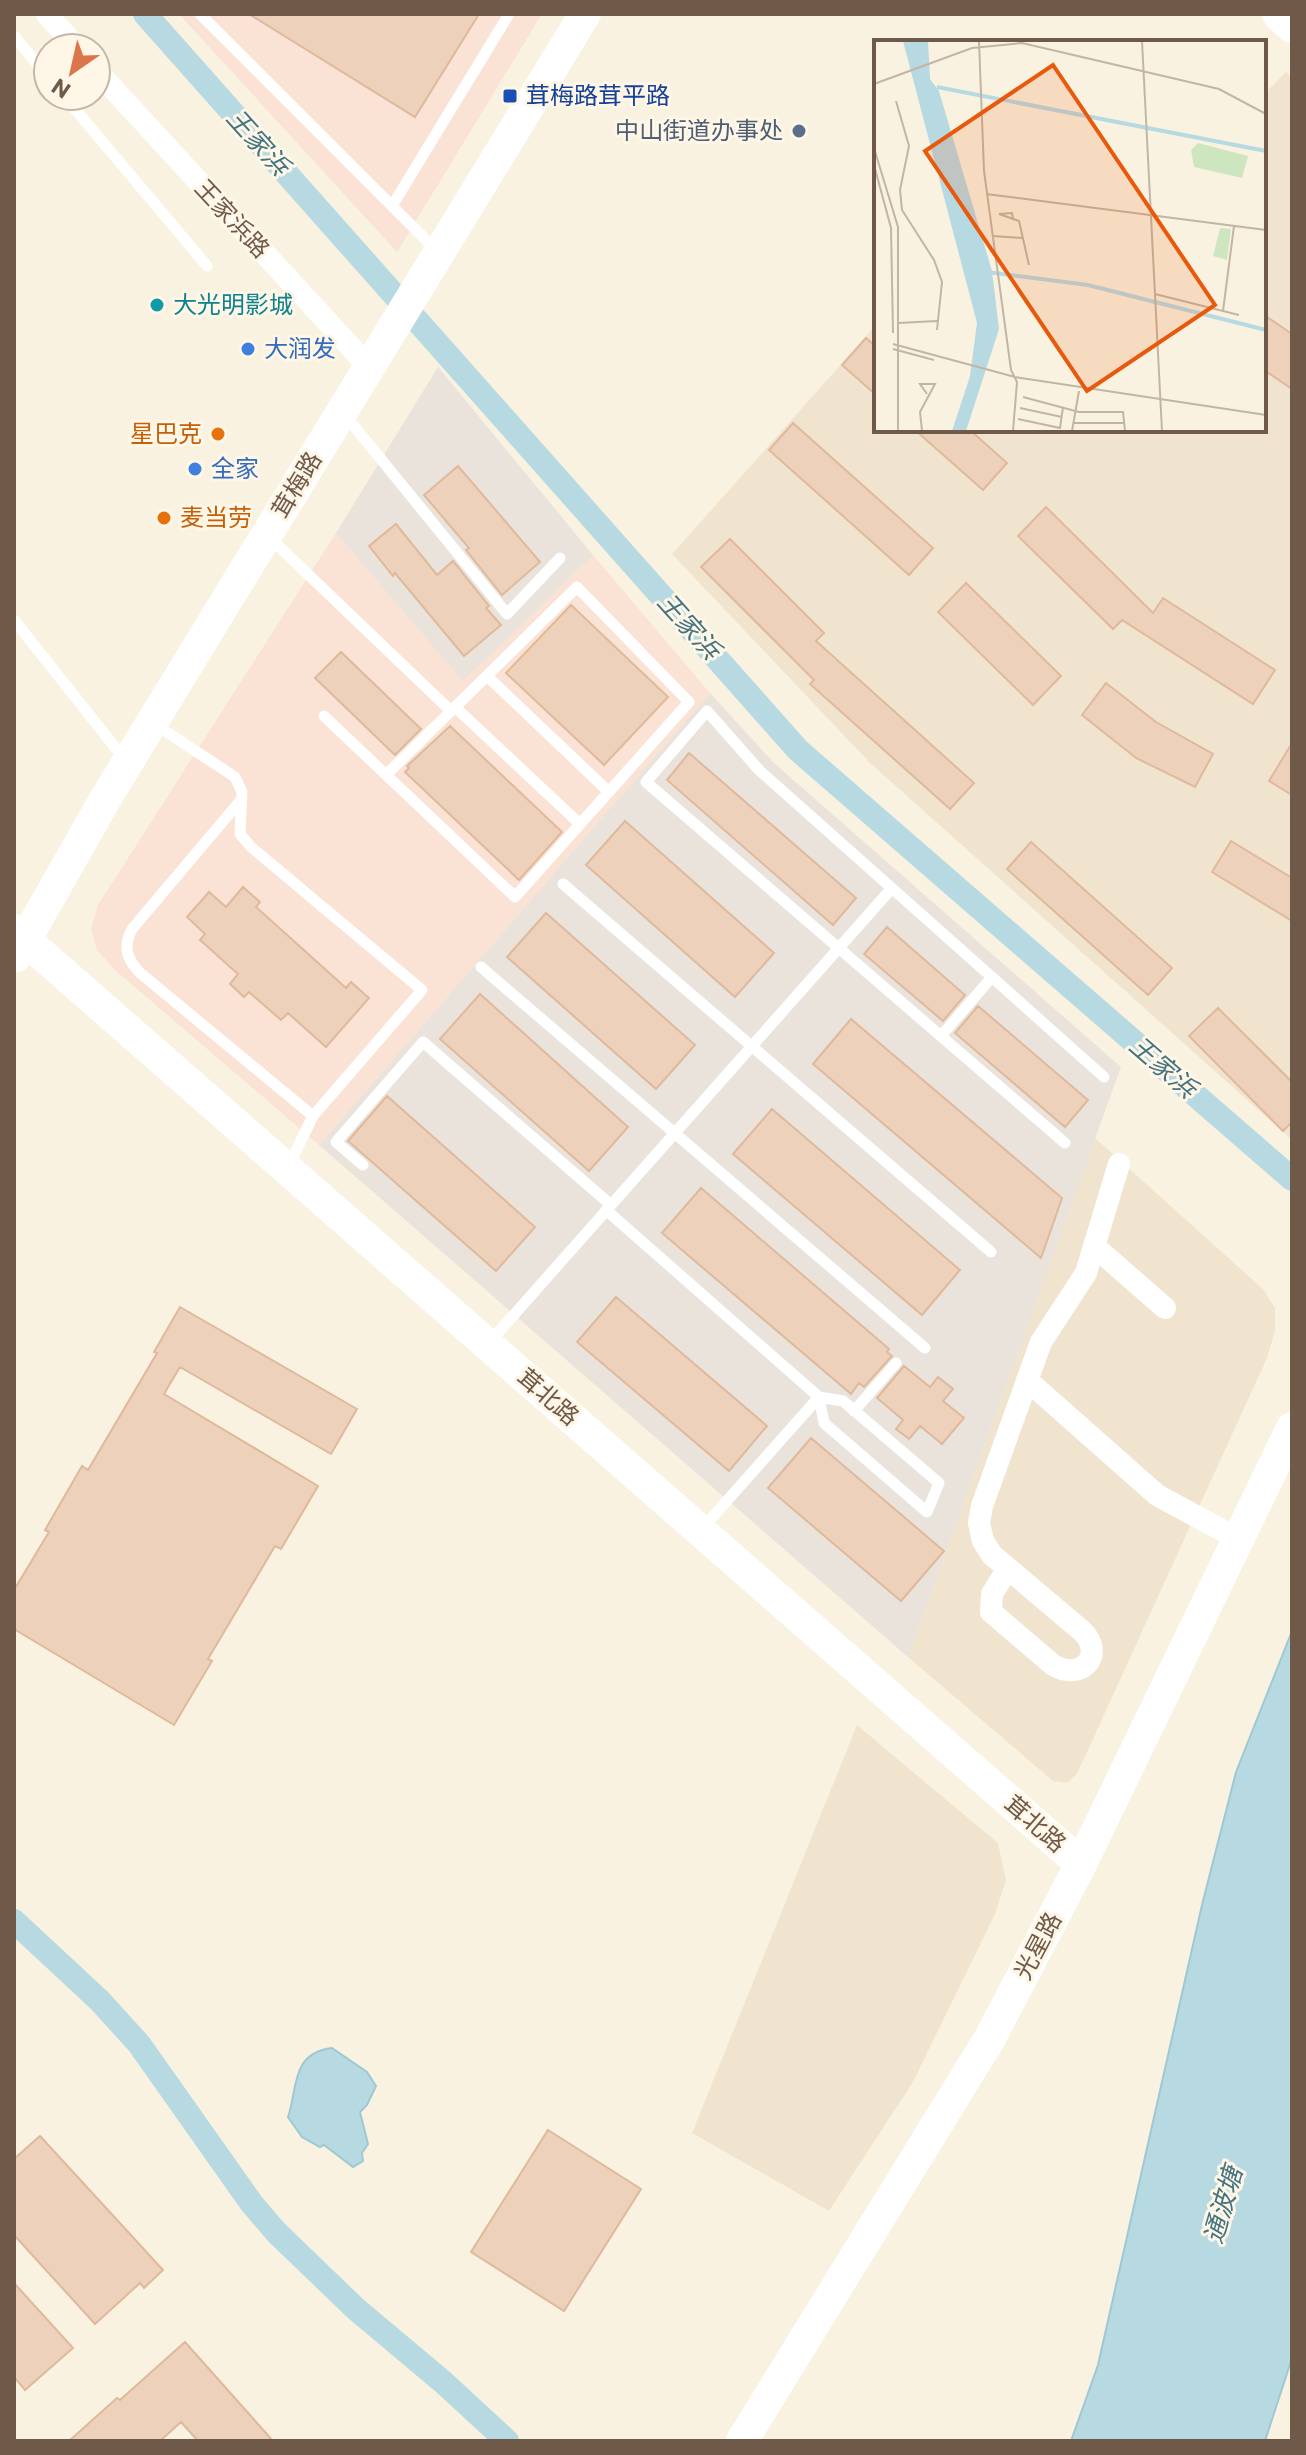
<svg xmlns="http://www.w3.org/2000/svg" width="1306" height="2455" viewBox="0 0 1306 2455" font-family="Commissioner,'Noto Sans SC',sans-serif">
<style>
.residential{fill:#f1e4cf}
.commercial{fill:#fae2d4}
.industrial{fill:#e9e3dc}
.water{fill:#b7d9e2;stroke:#9ec8d3;stroke-width:2}
.lines{fill:none;stroke-linecap:round;stroke-linejoin:round}
.canal{stroke:#b7d9e2;stroke-width:24}
.building{fill:#eed1ba;stroke:#dfb99b;stroke-width:2}
.lane{stroke:#fff;stroke-width:11}
.street{stroke:#fff;stroke-width:22}
.secondary{stroke:#fff;stroke-width:32}
.transit-dot{fill:#1a4fb4;stroke:#fef6e6;stroke-width:3}
.service-dot{fill:#5c6f8a;stroke:#fef6e6;stroke-width:3}
.culture-dot{fill:#0f9aa8;stroke:#fef6e6;stroke-width:3}
.shop-dot{fill:#3f7fe0;stroke:#fef6e6;stroke-width:3}
.food-dot{fill:#e8710a;stroke:#fef6e6;stroke-width:3}
.labels{text-anchor:middle;stroke-width:6;stroke-linejoin:round;paint-order:stroke}
.transit-label{font-size:24px;fill:#164399;stroke:#fef6e6;text-anchor:start}
.service-label{font-size:24px;fill:#4e5e75;stroke:#fef6e6;text-anchor:end}
.street-label{font-size:24px;fill:#6f5949;stroke:#fef6e6}
.culture-label{font-size:24px;fill:#0d838f;stroke:#fef6e6;text-anchor:start}
.shop-label{font-size:24px;fill:#366cbe;stroke:#fef6e6;text-anchor:start}
.food-label{font-size:24px;fill:#c56008;stroke:#fef6e6;text-anchor:end}
.water-label{font-size:26px;font-style:italic;fill:#457481;stroke:#fef6e6}
.inset-river{fill:none;stroke:#b7d9e2;stroke-width:4}
.inset-road{fill:none;stroke:#c2b5a4;stroke-width:2}
.view{fill:#e8590c;fill-opacity:0.15;stroke:#e8590c;stroke-width:4}
.inset-edge{fill:none;stroke:#6f5949;stroke-width:4}
</style>
<rect width="100%" height="100%" fill="#faf2e0"/>
<!-- residential -->
<path class="residential" d="M1286,72l6,6v1062l-422,-377 -198,-209 204,-229v105h388v-336z
M1095,1138l168,151 12,19v23l-8,27 -190,416 -10,9 -14,-2 -145,-124z
M857,1725l141,118 8,37 -11,34 -82,168 -84,129 -137,-78z"/>
<!-- commercial -->
<path class="commercial" d="M179,14h363l-145,238z
M336,533l127,147 130,-125 117,138 -391,452 -203,-174 -19,-21 -6,-21 7,-24z"/>
<!-- industrial -->
<path class="industrial" d="M438,367l155,188 -130,126 -127,-148z
M710,693l64,70 347,304 -213,590 -589,-512z"/>
<!-- water -->
<path class="water" d="M1292,1631v727l-27,83h-194l27,-76 104,-460 34,-133z
M332,2048l35,24 9,14 -9,19 -7,7 8,32 -6,9 1,8 -10,6 -29,-22 -4,2 -18,-10 -14,-20c10,-30 3,-64 44,-69z"/>
<g class="lines">
<!-- canal -->
<path class="canal" d="M145,14l653,736 494,429
M14,1921l86,80 39,43 113,160 25,29 79,76 87,73 64,59"/>
</g>
<!-- building -->
<path class="building" d="M249,14h230l-64,103z
M1264,315l28,19v55l-28,-19z
M866,338l10,9v48l-34,-30z
M793,423l140,125 -24,27 -140,-125z
M915,430h55l37,33 -24,27z
M458,466l82,96 -38,33 -36,-45 3,-2 -45,-53z
M1046,507l107,106 10,-15 112,72 -22,34 -131,-84 -9,9 -95,-93z
M396,524l41,51 16,-14 36,45 -3,2 15,17 -37,31 -69,-83 -2,3 -24,-30z
M730,539l94,94 -8,8 158,142 -24,26 -140,-125 4,-4 -113,-113z
M966,583l95,93 -28,29 -95,-93z
M571,605l97,92 -64,68 -98,-92z
M341,652l80,77 -26,26 -80,-77z
M1106,683l50,39 57,32 -18,33 -59,-29 -54,-43z
M450,726l112,106 -43,48 -114,-108 4,-4 -2,-2z
M1292,743v52l-23,-14z
M689,753l167,145 -23,27 -166,-145z
M625,821l149,132 -39,44 -149,-132z
M1231,841l61,37v43l-80,-49z
M1031,842l141,126 -24,27 -141,-126z
M243,887l17,15 -4,5 90,81 5,-6 18,16 -43,49 -38,-34 -7,7 -32,-28 -5,5 -14,-13 8,-10 -38,-34 5,-6 -18,-17 22,-25 17,15z
M546,913l149,132 -39,44 -149,-132z
M887,927l78,68 -22,26 -79,-67z
M480,994l148,133 -39,44 -149,-132z
M978,1006l110,94 -23,27 -110,-94z
M1218,1008l74,74v40l-9,9 -94,-95z
M851,1019l211,179 -21,60 -228,-194z
M387,1096l148,131 -39,44 -148,-130z
M772,1109l188,161 -38,45 -189,-161z
M701,1188l188,161 -2,3 5,4 -28,31 -5,-4 -8,11 -189,-161z
M616,1297l151,129 -38,45 -152,-129z
M180,1307l177,102 -26,45 -151,-87 -16,27 154,92 -37,63 -6,-3 -67,113 4,2 -38,64 -160,-96v-39l35,-58 -4,-2 37,-64 6,4 69,-117 -3,-1z
M904,1366l26,21 8,-10 15,12 -10,12 21,17 -22,26 -22,-18 -11,13 -13,-10 7,-9 -26,-22z
M811,1438l133,113 -43,50 -133,-113z
M548,2130l93,59 -77,122 -93,-59z
M40,2136l123,134 -19,18 -4,-5 -45,41 -81,-89v-76z
M14,2283l59,65 -48,42 -11,-13z
M185,2342l88,99h-75l-17,-19 -21,19h-91l48,-43 3,2z"/>
<g class="lines">
<!-- lane -->
<path class="lane" d="M200,14l236,236
M14,36l34,41
M64,96l143,170
M74,108l14,-12
M392,206l117,-192
M345,415l162,199 53,-56
M270,538l181,173
M14,620l112,141
M487,676l122,116
M455,707l125,117
M324,716l191,181 174,-195 -112,-115 -191,188
M156,725l79,52 7,15 -2,42 11,13 171,143 -109,126 -24,49
M241,800l-109,129c-9,18 -6,28 7,43l174,144
M563,884l428,368
M481,967l444,381
M941,1036l51,-59
M1065,1143l-419,-361 61,-71 52,59 345,307
M363,1165l-27,-23 87,-100 188,163
M606,1210l213,187 -117,132
M488,1344l404,-456
M819,1397l24,4 96,82 -12,29 -103,-89z
M854,1411l42,-48"/>
<!-- street -->
<path class="street" d="M47,14l30,34
M96,70l273,297
M1094,1246l71,62
M1027,1380l130,115 81,44
M1008,1568l-16,26 -1,18 62,53c29,17 53,-11 29,-34l-90,-76 -9,-14 -4,-18 3,-17 59,-164 45,-69 33,-109"/>
<!-- secondary -->
<path class="secondary" d="M1278,14l14,13
M14,930l1067,934
M16,956l91,-160 478,-782
M742,2441l248,-403 91,-174 211,-436"/>
</g>
<!-- markers -->
<rect class="transit-dot" x="502" y="88" width="16" height="16" rx="4"/>
<circle class="service-dot" cx="799" cy="131" r="8"/>
<circle class="culture-dot" cx="157" cy="305" r="8"/>
<g class="shop-dot">
<circle cx="248" cy="349" r="8"/>
<circle cx="195" cy="469" r="8"/>
</g>
<g class="food-dot">
<circle cx="218" cy="434" r="8"/>
<circle cx="164" cy="518" r="8"/>
</g>
<g class="labels">
<!-- transit labels -->
<g class="transit-label">
<text x="526" y="104">茸梅路茸平路</text>
</g>
<!-- service labels -->
<g class="service-label">
<text x="783" y="139">中山街道办事处</text>
</g>
<!-- street labels -->
<g class="street-label">
<text transform="translate(232 219) rotate(47)" y="8">王家浜路</text>
<text transform="translate(297 485) rotate(-59)" y="8">茸梅路</text>
<text transform="translate(548 1397) rotate(41)" y="8">茸北路</text>
<text transform="translate(1035 1824) rotate(41)" y="8">茸北路</text>
<text transform="translate(1038 1946) rotate(-62)" y="8">光星路</text>
</g>
<!-- culture labels -->
<g class="culture-label">
<text x="173" y="313">大光明影城</text>
</g>
<!-- shop labels -->
<g class="shop-label">
<text x="264" y="357">大润发</text>
<text x="211" y="477">全家</text>
</g>
<!-- food labels -->
<g class="food-label">
<text x="202" y="442">星巴克</text>
<text x="180" y="526" text-anchor="start">麦当劳</text>
</g>
<!-- water labels -->
<g class="water-label">
<text transform="translate(258 142) rotate(48)" y="9">王家浜</text>
<text transform="translate(689 626) rotate(48)" y="9">王家浜</text>
<text transform="translate(1163 1067) rotate(41)" y="9">王家浜</text>
<text transform="translate(1223 2205) rotate(-74)" y="9">通波塘</text>
</g>
</g>
<!-- overview -->
<g transform="translate(874 40)">
<rect width="392" height="392" fill="#faf2e0"/>
<path d="M324,103l50,13 -6,22 -48,-11 -3,-17zM346,188l11,1 -4,31 -14,-4z" fill="#cee6c0"/>
<path d="M29,1h25l2,38 9,12 53,180 7,58 -33,102h-14l18,-55 7,-53z" fill="#b7d9e2"/>
<path class="inset-river" d="M63,47l329,64M113,232l101,13 178,45"/>
<path class="inset-road" d="M105,1l5,130 27,199 6,12 -4,49M268,1l20,390M0,44l98,-36 50,-5 197,46 47,25M22,61l13,45 -9,44 2,20 32,50 8,22 -5,48M0,108l24,79v204M0,125l17,63 2,105M112,154l280,36M139,178l-1,-5 -13,1 20,7 10,44M118,196l31,2M281,254l84,21M349,271l11,-85M24,283l39,-2M19,304l122,33 251,38M19,309l41,11M149,357l56,15h44l2,19M146,368l42,9M144,379l42,9 3,-21M199,383h51M48,391l-2,-19 15,-28h-15l7,10M198,391l7,-40"/>
<path class="view" d="M179,25l162,240 -128,86 -162,-240z"/>
<rect width="392" height="392" class="inset-edge"/>
</g>
<!-- border -->
<rect width="1306" height="2455" fill="none" stroke="#6f5949" stroke-width="32"/>
<!-- north arrow -->
<g transform="translate(72 72) rotate(214)"><circle r="38" fill="#fef6e6" stroke="#c5b7a7" stroke-width="2"/>
<path d="M0-6L14 30L0 20L-14 30Z" fill="#dd754c"/>
<text y="-12" font-size="22" font-weight="bold" text-anchor="middle" fill="#6f5949">N</text>
</g>
</svg>
